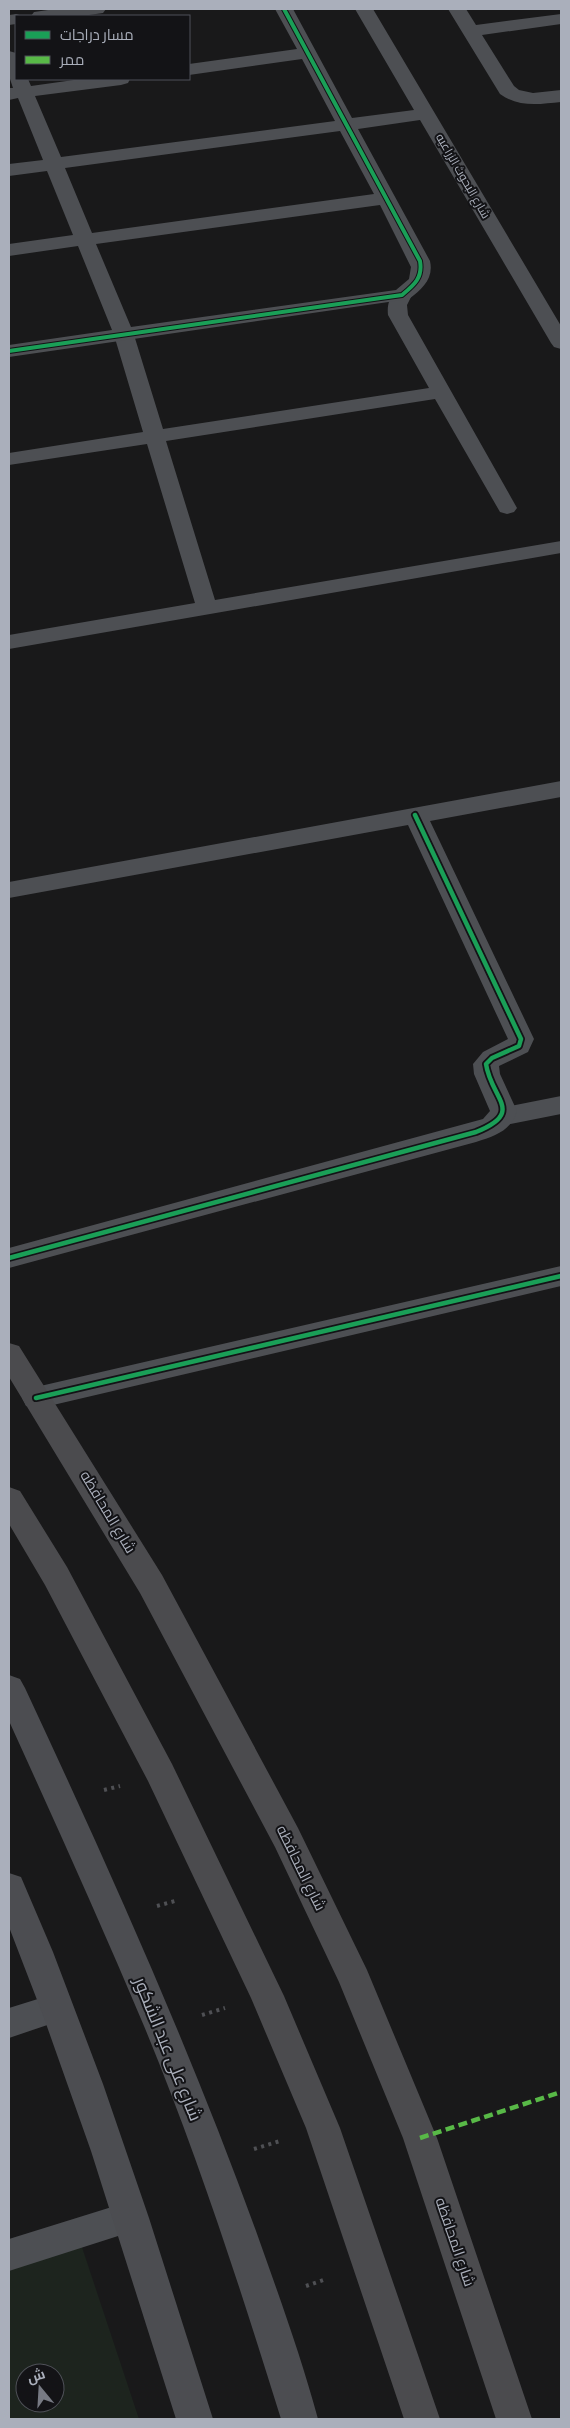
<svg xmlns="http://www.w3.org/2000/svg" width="570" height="2428" viewBox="0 0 570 2428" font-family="Manrope,Cairo,sans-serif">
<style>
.green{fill:#1d241e;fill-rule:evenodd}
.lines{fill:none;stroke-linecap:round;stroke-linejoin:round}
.path{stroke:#4f5054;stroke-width:4;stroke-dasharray:3 4.5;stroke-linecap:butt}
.lane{fill:#4d4f53;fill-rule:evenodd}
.street{fill:#4d4f53;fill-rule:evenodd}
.secondary{fill:#4c4d51;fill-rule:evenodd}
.primary{fill:#4b4b4e;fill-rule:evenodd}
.quiet{stroke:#58b947;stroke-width:4.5;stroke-dasharray:9 4.5;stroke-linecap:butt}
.cycleway-far1-casing{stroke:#131316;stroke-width:6}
.cycleway-casing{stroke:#131316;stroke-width:8}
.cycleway-far1{stroke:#1a9f57;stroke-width:4}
.cycleway{stroke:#1a9f57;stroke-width:4.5}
.labels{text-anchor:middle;stroke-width:4;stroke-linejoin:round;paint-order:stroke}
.far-street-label{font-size:12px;fill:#aaafbb;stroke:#131316}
.street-label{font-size:15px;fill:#aaafbb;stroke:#131316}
.near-street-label{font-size:18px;fill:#aaafbb;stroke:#131316}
</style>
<rect width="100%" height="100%" fill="#19191a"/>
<!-- green -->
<path class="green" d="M73,2220l66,199h-130v-178zM25,2373h30v30h-30z"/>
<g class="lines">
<!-- path -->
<path class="path" d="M104,1790l16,-4
M157,1906l18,-5
M202,2015l23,-7
M254,2149l26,-8
M306,2286l20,-7"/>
<!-- lane -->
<path class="lane" d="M402,289l7,2 3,4 -5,10 1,10 109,193 -3,4 -7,2 -7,-2 -65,-113 -269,42 49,159 346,-59v12l-552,96v-14l186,-32 -48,-159 -138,21v-12l134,-21 -29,-97 3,-4h14l3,4 29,94 266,-41 -41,-73c-1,-10 1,-16 7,-24z
M561,1096v18l-60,12 -9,-3 -4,-6 4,-6 9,-3z
M57,1993l11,5 5,10 -5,10 -59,20v-30z
M131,2201l12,5 5,11 -5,11 -134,43v-32z"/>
<!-- street -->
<path class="street" d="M55,9h51l-3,4 -21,3h-51l3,-4z
M275,9h18l59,109 62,-8 -59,-101h18l188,317v23l-7,-2 -3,-4 -131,-223 -62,9 72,132c4,18 -8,28 -21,38l-400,58v-12l103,-15 -34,-84 -69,10v-12l64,-9 -26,-64 -38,5v-12l34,-4 -25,-62 -9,2v-12h4l-4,-12v-25l7,2v26h12l3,7 50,-7h49l-2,4 -7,2 -86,11 26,61 274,-36 -33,-62 -113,16v-11l108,-15zM340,131l34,63 -282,39 -27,-65zM380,205l31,62 -2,12 -13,11 -265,37 -35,-83z
M448,9h18l10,16 85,-11v10l-79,11 32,51 5,4 14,3 28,-3v12c-21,2 -42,6 -61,-8z
M16,14l7,2h-7v8l-7,1v-10z
M561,781v16l-131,24 104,218 -6,13 -29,14 1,8 17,37c-6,20 -22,25 -41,31l-467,126v-20l474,-129 7,-8 -16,-37 -1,-10 10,-12 25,-13 -100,-214 -399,73v-16z
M561,1266v20l-525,123 -10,-3 -4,-8 4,-8 10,-3z"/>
<!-- secondary -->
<path class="secondary" d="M9,1675l11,4 5,9c83,178 164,358 231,543 22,62 45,125 62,188h-37c-41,-132 -84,-265 -137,-393 -43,-102 -89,-204 -135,-305z
M9,1873l12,4 32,75 50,132 46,134 64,201h-37l-85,-268 -47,-133 -35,-91z"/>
<!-- primary -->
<path class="primary" d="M9,1343l10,3 143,229 136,253 69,142 70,168 95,281h-36l-93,-281 -64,-156 -64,-135 -135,-254 -131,-216z
M9,1487l11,4 47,76 105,197 112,232 56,132 100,291h-36l-98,-291 -55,-130 -103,-217 -103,-196 -36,-61z"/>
<!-- quiet -->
<path class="quiet" d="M420,2138l141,-46"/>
<defs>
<path id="cycleway-far1" d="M9,351l393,-56c12,-10 21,-17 18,-34l-136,-252"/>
<path id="cycleway" d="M9,1258l467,-126c50,-20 15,-33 10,-68l6,-6 27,-12 2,-7 -106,-224
M36,1398l525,-122"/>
</defs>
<!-- cycleway-far1 casing -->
<use href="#cycleway-far1" class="cycleway-far1-casing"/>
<!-- cycleway casing -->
<use href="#cycleway" class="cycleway-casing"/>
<!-- cycleway-far1 -->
<use href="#cycleway-far1" class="cycleway-far1"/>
<!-- cycleway -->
<use href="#cycleway" class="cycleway"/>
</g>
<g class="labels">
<!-- far-street labels -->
<g class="far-street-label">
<text transform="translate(463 176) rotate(60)" y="4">شارع البحوث الزراعيه</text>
</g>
<!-- street labels -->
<g class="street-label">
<text transform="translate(108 1512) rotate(59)" y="5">شارع المحافظه</text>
<text transform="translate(301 1868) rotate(64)" y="5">شارع المحافظه</text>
<text transform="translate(455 2242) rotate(71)" y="5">شارع المحافظه</text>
</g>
<!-- near-street labels -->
<g class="near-street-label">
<text transform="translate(168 2049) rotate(68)" y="6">شارع على عبد الشكور</text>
</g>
</g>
<!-- border -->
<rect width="570" height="2428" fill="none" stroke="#aaafbb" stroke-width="20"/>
<!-- legend -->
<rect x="15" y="15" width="175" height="65" fill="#131316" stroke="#4f5158"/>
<rect x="25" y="31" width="25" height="8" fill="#1a9f57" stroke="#4f5158"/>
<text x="60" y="40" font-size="15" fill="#aaafbb">مسار دراجات</text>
<rect x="25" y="56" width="25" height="8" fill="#58b947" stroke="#4f5158"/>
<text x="60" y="65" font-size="15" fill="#aaafbb">ممر</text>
<!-- north arrow -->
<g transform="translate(40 2388) rotate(342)"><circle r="24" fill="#131316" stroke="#4f5158"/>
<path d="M0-4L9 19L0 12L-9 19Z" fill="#777a83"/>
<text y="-8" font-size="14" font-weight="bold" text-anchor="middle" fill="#aaafbb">ش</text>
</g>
</svg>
